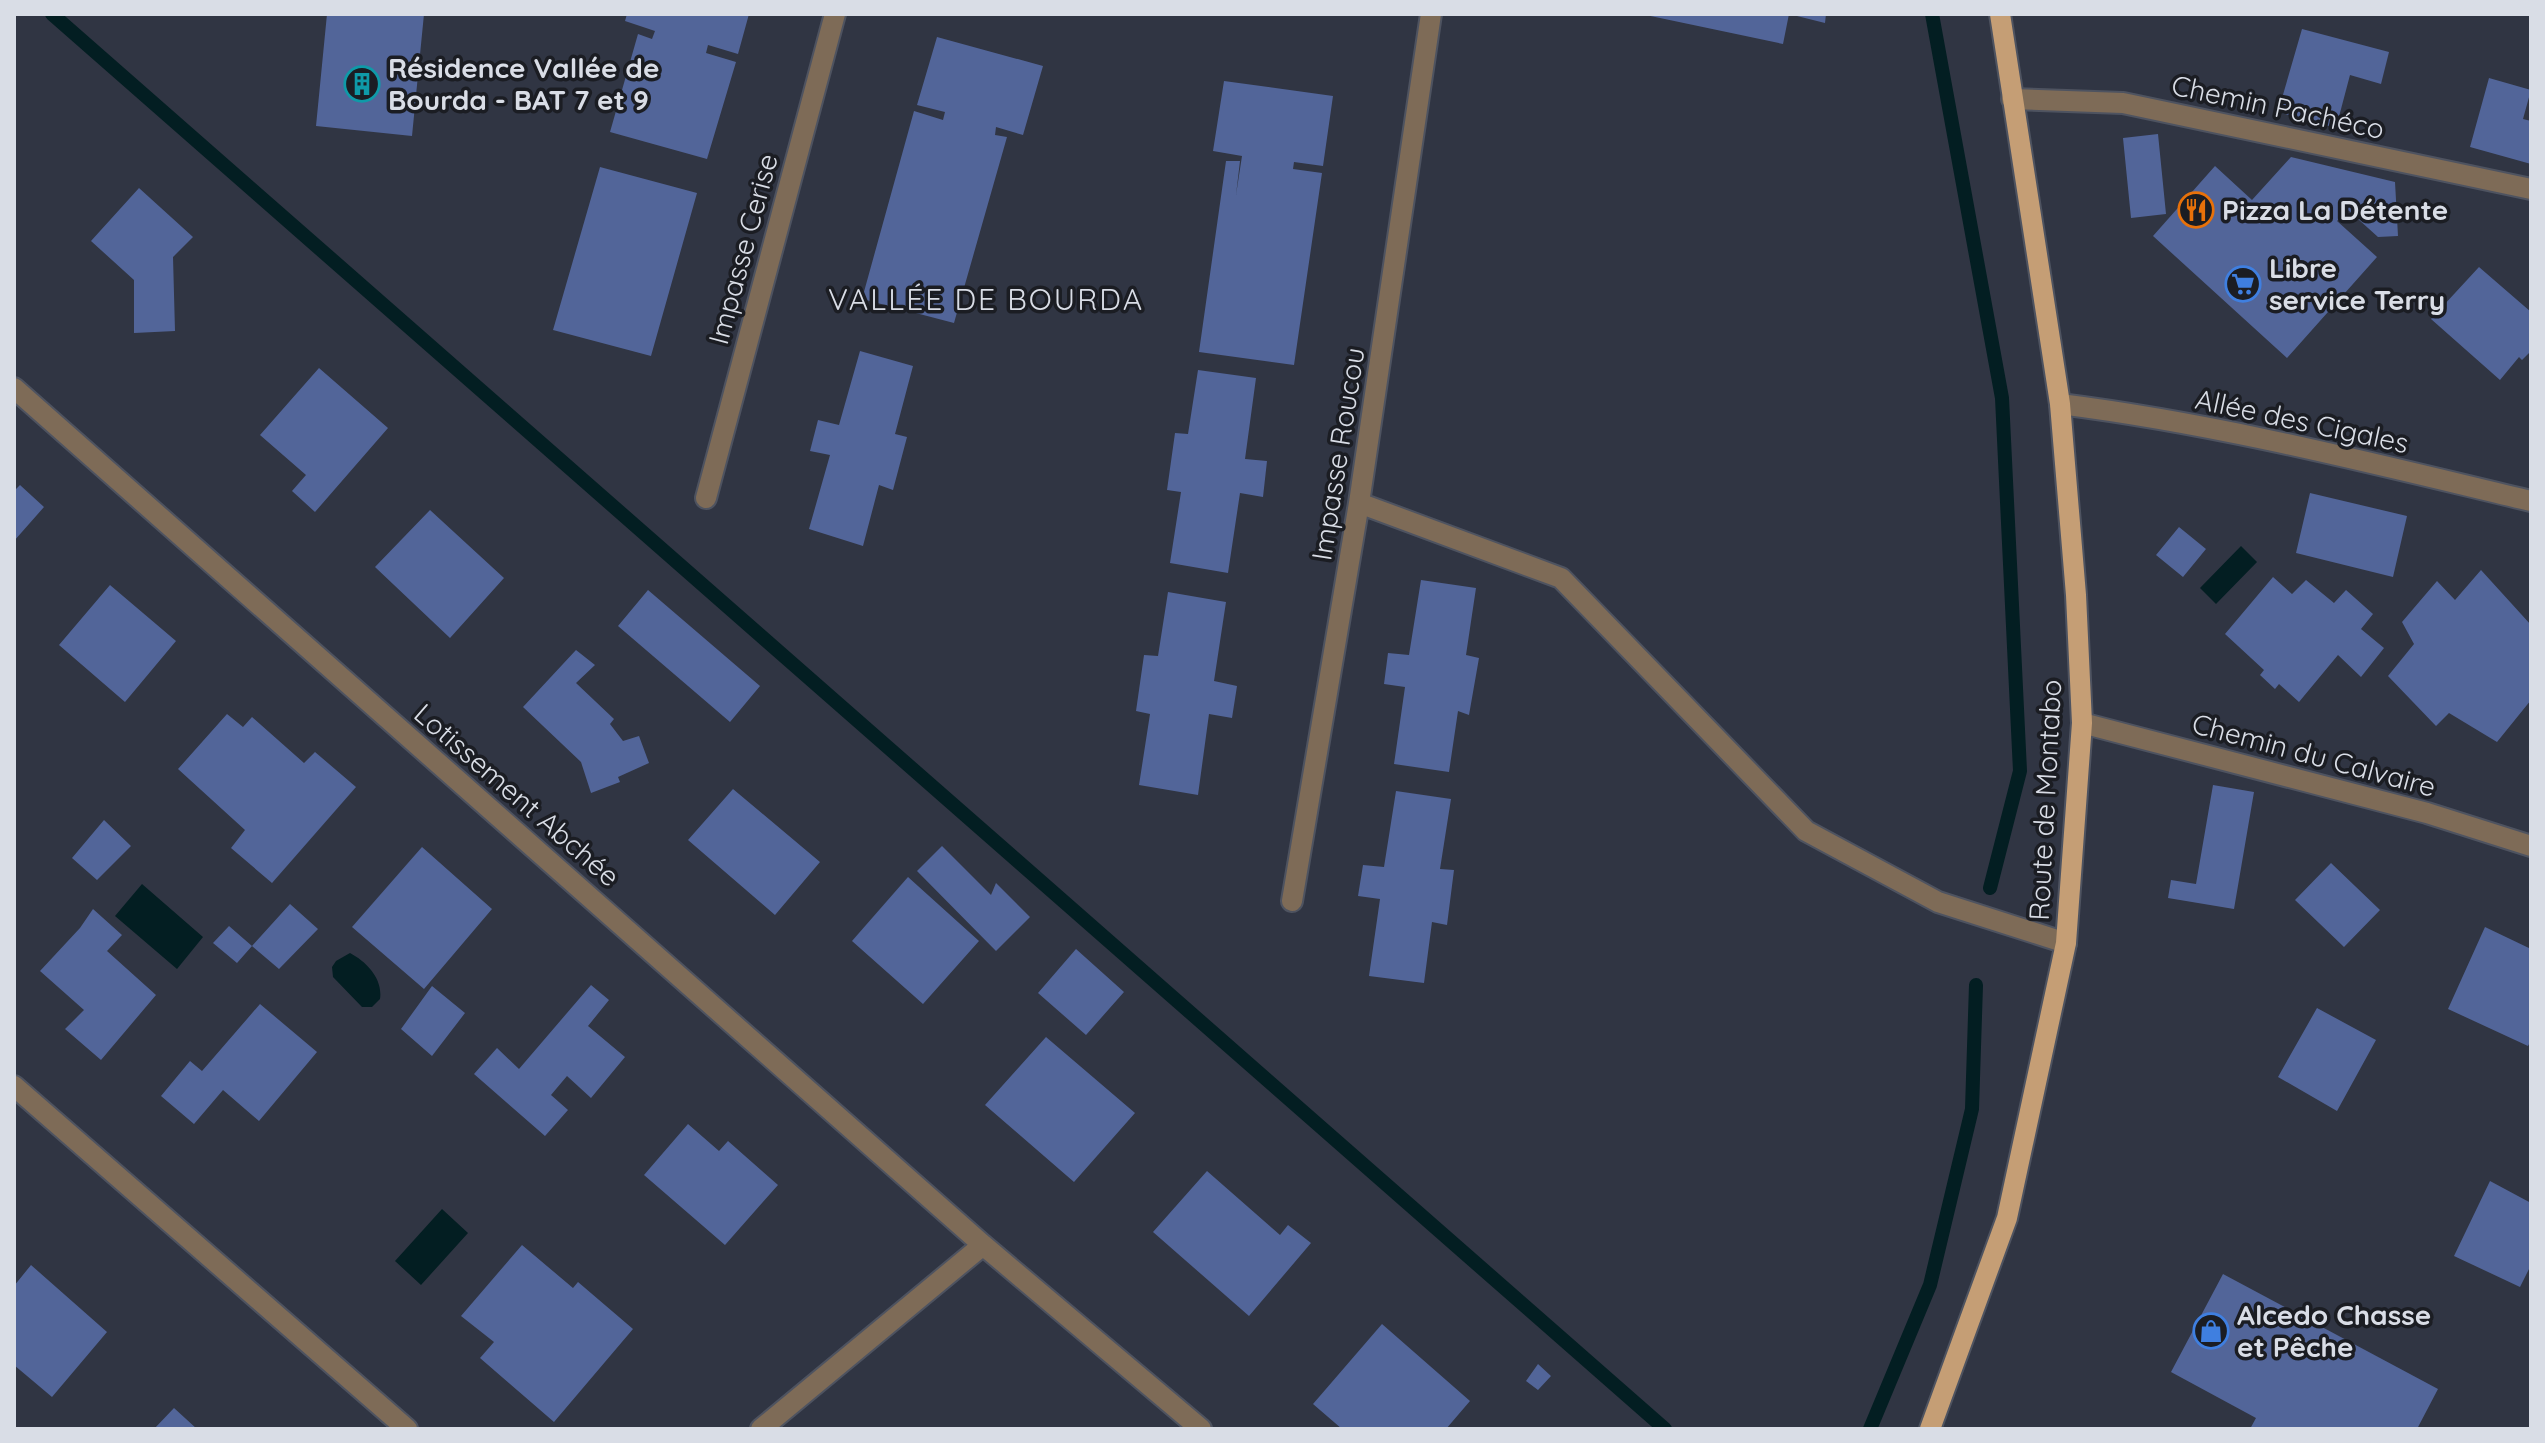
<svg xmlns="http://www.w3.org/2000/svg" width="2545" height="1443" viewBox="0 0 2545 1443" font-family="Quicksand,sans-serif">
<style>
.water{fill:#031e22}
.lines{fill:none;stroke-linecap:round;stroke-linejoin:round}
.stream{stroke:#031e22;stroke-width:14}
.building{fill:#526599}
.minor-casing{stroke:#4e5360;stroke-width:24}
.major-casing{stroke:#4e5360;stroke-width:24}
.minor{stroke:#7e6b57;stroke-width:20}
.major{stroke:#c59e75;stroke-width:20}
.labels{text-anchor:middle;stroke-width:7;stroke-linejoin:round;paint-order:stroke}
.poi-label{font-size:28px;font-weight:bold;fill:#d9dde6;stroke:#1b1d23;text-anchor:start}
.street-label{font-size:28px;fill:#d9dde6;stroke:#1b1d23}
.neighbourhood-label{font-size:30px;letter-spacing:2px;fill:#d9dde6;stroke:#1b1d23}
</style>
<rect width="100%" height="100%" fill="#303543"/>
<!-- water -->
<path class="water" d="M2241,546l16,16 -41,42 -16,-16z
M142,884l61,53 -26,32 -62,-53z
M350,953c17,9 33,26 30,46l-8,8h-10l-29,-30 -1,-10 4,-6z
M442,1209l26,24 -47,52 -26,-24z"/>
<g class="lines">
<!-- stream -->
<path class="stream" d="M52,14l1613,1415
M1932,14l70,384 18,373 -30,117
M1870,1429l60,-144 42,-176 4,-124"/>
</g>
<!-- building -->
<path class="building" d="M327,14h97l-12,122 -96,-10z
M627,14h122l-11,40 -30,-9 -2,8 30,9 -29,97 -97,-27 28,-98 14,5 3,-8 -30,-10z
M1641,14h148l-6,30z
M1789,14h37l-1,9z
M2302,29l87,23 -8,32 -31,-9 -14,53 -58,-16z
M937,37l106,29 -20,69 -27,-8 -1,8 12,2 -53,186 -92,-24 52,-188 29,9 2,-8 -28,-7z
M2489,78l42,12 -8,29 8,2v43l-61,-17z
M1224,81l109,15 -10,70 -29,-4 -1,7 29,4 -28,192 -95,-13 27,-191h14l-4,34 6,-39 -29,-5z
M2158,134l8,80 -35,4 -8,-80z
M2291,157l104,25 3,54 -20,1 -30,-27 -11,11 40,36 -90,101 -134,-122 62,-70 37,34z
M600,167l97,26 -46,163 -98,-26z
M139,188l54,49 -20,20 2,74 -41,2v-53l-43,-39z
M2479,267l52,45v39l-9,9 -3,-3 -19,23 -69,-61z
M860,351l53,15 -18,68 12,3 -14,53 -14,-5 -16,61 -54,-17 21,-74 -20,-4 8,-31 21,5z
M319,368l69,60 -73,84 -23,-21 14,-16 -46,-40z
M1198,370l58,8 -11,81 22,2 -4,36 -23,-4 -12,80 -58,-10 11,-71 -14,-2 8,-57 13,1z
M20,485l24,22 -30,34v-50z
M2310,493l97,23 -14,61 -97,-24z
M430,510l74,68 -54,60 -75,-71z
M2179,527l27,22 -23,28 -27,-22z
M2481,570l50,55v75l-34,42 -48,-29 -13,13 -48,-50 26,-32 -12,-22 35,-41 18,19z
M2273,577l19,17 14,-14 28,23 12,-13 27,24 -12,15 23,19 -23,29 -23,-22 -39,47 -20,-18 -4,5 -15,-14 4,-5 -39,-36z
M1421,580l55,8 -10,67 13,3 -10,57 -11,-4 -9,61 -55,-8 11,-77 -21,-3 4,-31 21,2z
M110,585l66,56 -51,61 -66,-57z
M648,590l112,96 -30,36 -112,-96z
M1168,592l58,10 -12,79 23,5 -5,32 -23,-4 -11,81 -59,-10 11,-71 -14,-3 8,-56 14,1z
M576,650l19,15 -19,18 38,36 -4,5 13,17 16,-5 10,27 -31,14 2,5 -29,11 -10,-31 -58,-55z
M227,714l16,13 9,-10 52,46 11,-11 41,35 -84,96 -41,-35 14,-18 -67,-61z
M2213,785l41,7 -20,117 -66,-11 3,-18 25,4z
M733,789l87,73 -45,53 -87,-75z
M1396,791l55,8 -11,70 14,1 -7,55 -15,-3 -8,61 -55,-7 11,-77 -22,-3 5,-31 21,2z
M104,820l27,26 -34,34 -25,-22z
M942,846l49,49 5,-12 34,34 -34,34 -79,-80z
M422,847l70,62 -68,80 -72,-62z
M2331,863l49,47 -36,37 -49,-47z
M908,877l71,64 -56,63 -71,-63z
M290,904l28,25 -39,40 -27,-23 -15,17 -24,-20 16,-17 23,20z
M93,909l29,26 -15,16 49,44 -55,65 -36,-31 19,-19 -44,-39 40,-43z
M2485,927l46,22v91l-3,6 -80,-37z
M1076,949l48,43 -38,43 -48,-42z
M591,985l18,15 -21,26 37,31 -34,41 -24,-22 -16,19 17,15 -23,26 -71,-62 23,-26 22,21z
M432,986l33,27 -33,43 -31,-27z
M260,1004l57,48 -58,69 -36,-31 -29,34 -33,-28 29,-35 12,10z
M2317,1008l59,32 -39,71 -59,-34z
M1046,1037l89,76 -61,69 -89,-77z
M688,1124l31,27 9,-10 50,44 -53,60 -81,-70z
M1207,1171l73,64 8,-10 23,18 -62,73 -96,-84z
M2490,1181l41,22v62l-11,22 -66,-31z
M522,1245l51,43 5,-6 55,47 -79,93 -74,-64 14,-16 -33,-26z
M31,1265l76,67 -55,65 -38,-32v-79z
M2223,1274l215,115 -21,40h-167l6,-11 -85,-46z
M1382,1324l88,77 -24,28h-104l-29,-25z
M1538,1364l13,12 -13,14 -12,-9z
M174,1408l23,21h-43z"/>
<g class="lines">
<defs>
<path id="minor" d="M2012,99l111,4 408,86
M14,388l969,857 218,184
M2060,404c160,20 315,60 471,97
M706,498l129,-484
M1359,503l202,75 245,253 132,71 128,41
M2082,723l345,90 104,33
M1292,901l67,-398 72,-489
M14,1086l393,343
M761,1429l222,-184"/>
<path id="major" d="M1930,1429l77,-211 59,-275 16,-220 -6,-128 -16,-191 -60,-390"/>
</defs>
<!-- minor casing -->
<use href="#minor" class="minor-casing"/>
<!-- major casing -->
<use href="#major" class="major-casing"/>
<!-- minor -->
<use href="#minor" class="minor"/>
<!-- major -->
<use href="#major" class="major"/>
</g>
<!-- icons -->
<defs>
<symbol id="building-ring" viewBox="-11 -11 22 22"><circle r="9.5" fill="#1b1d23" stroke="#0f9aa8" stroke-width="1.5"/><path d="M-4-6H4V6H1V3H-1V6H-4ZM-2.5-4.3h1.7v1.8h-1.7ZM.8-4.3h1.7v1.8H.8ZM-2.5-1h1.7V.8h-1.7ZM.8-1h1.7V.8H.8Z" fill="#0f9aa8"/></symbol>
<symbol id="restaurant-ring" viewBox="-11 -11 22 22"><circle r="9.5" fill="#1b1d23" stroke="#e8710a" stroke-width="1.5"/><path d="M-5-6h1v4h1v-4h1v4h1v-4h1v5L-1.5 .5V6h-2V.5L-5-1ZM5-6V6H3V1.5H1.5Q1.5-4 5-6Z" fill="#e8710a"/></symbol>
<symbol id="supermarket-ring" viewBox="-11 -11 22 22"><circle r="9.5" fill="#1b1d23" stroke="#3f7fe0" stroke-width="1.5"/><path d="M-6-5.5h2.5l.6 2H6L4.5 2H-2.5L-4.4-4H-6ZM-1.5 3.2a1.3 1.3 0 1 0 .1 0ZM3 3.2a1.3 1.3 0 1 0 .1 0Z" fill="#3f7fe0"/></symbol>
<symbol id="shop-ring" viewBox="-11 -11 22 22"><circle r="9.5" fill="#1b1d23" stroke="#3f7fe0" stroke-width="1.5"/><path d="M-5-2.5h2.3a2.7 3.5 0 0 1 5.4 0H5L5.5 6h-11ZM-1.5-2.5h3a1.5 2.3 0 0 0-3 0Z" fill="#3f7fe0"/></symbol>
</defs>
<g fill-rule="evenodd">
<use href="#building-ring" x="342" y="64" width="40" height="40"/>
<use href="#restaurant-ring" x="2176" y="190" width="40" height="40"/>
<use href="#supermarket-ring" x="2223" y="264" width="40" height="40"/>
<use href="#shop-ring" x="2191" y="1311" width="40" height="40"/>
</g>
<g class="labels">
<!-- poi labels -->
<g class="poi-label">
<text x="388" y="78">Résidence Vallée de<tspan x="388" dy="32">Bourda - BAT 7 et 9</tspan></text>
<text x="2222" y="220">Pizza La Détente</text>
<text x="2269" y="278">Libre<tspan x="2269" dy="32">service Terry</tspan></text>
<text x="2237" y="1325">Alcedo Chasse<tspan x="2237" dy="32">et Pêche</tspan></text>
</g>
<!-- street labels -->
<g class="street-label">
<text transform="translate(2278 107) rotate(12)" y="10">Chemin Pachéco</text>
<text transform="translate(743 249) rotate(-75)" y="10">Impasse Cerise</text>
<text transform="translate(2302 421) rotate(12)" y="10">Allée des Cigales</text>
<text transform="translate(1338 454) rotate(-81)" y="10">Impasse Roucou</text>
<text transform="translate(2314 755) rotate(15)" y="10">Chemin du Calvaire</text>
<text transform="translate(517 795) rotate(41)" y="10">Lotissement Abchée</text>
<text transform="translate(2045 800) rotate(-87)" y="10">Route de Montabo</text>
</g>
<!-- neighbourhood labels -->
<g class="neighbourhood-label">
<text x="986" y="310">VALLÉE DE BOURDA</text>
</g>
</g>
<!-- border -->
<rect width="2545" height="1443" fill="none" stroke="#d9dde6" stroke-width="32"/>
</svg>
